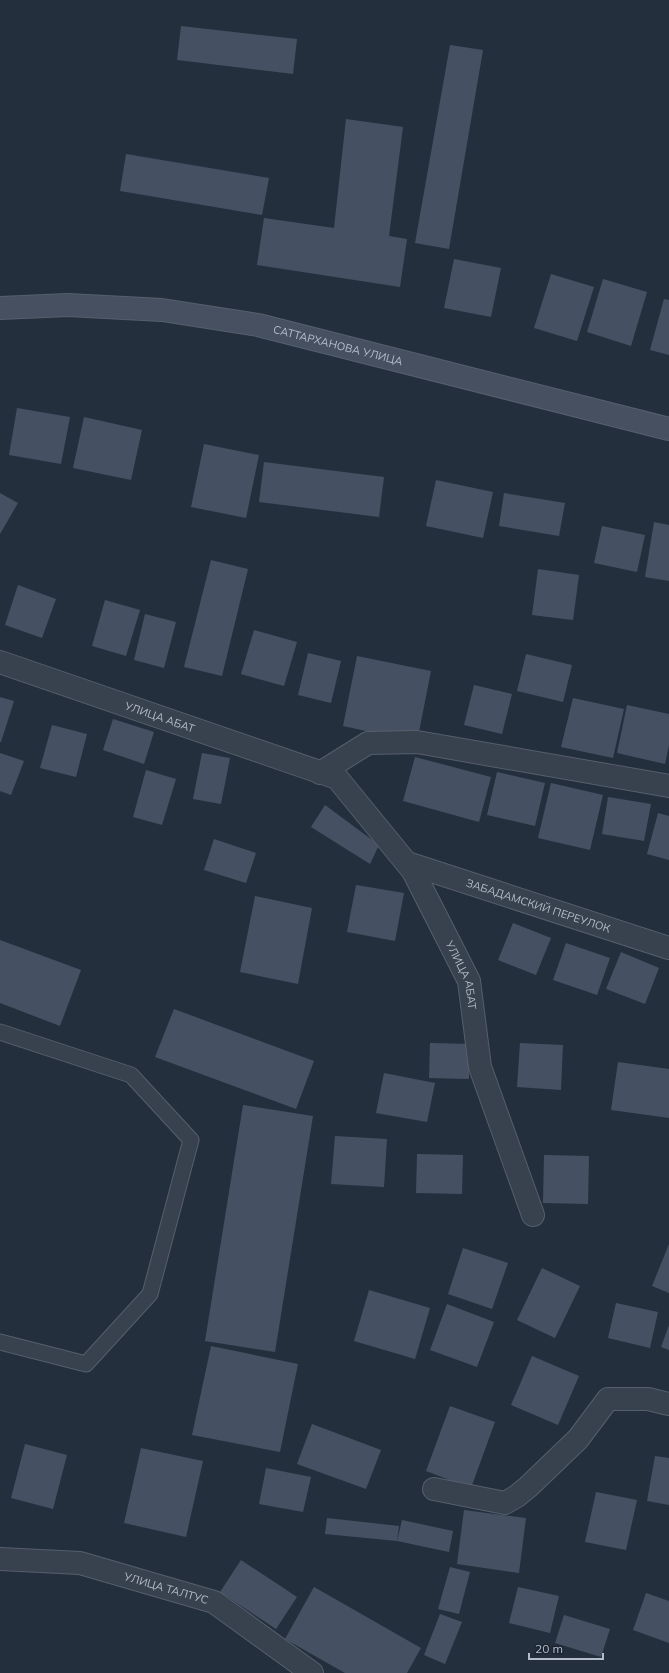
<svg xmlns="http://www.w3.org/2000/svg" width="669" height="1673" viewBox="0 0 669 1673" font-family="Mulish,sans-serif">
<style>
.building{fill:#455162}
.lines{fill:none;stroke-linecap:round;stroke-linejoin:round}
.lane-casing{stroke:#565f6c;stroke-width:17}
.street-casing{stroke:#565f6c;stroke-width:24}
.secondary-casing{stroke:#565f6c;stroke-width:24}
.lane{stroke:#38414e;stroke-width:15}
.street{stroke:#38414e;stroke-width:22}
.secondary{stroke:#465061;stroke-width:22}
.labels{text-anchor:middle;stroke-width:4;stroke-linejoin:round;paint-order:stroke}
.street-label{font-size:11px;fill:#b4bcc9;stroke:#1d2633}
</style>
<rect width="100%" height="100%" fill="#242f3e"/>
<!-- building -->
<path class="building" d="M181,26l116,13 -4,35 -116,-14z
M450,45l33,5 -34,199 -34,-6z
M346,119l57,8 -14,109 18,3 -7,48 -143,-22 7,-47 70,10z
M126,154l143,24 -7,37 -142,-24z
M454,259l47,9 -10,49 -47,-9z
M551,274l43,13 -17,54 -43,-13z
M603,279l44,13 -16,54 -44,-14z
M664,299l5,1v55l-19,-5z
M17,408l53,9 -9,47 -52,-9z
M84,417l58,13 -11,50 -58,-12z
M204,444l55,11 -13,63 -55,-11z
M264,462l120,15 -5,40 -120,-15z
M436,480l57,12 -10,46 -57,-12z
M0,493l18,10 -18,31z
M504,493l61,10 -6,33 -60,-10z
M654,522l15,3v56l-24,-4z
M602,526l43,9 -8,37 -43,-9z
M211,560l37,9 -26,107 -38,-9z
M538,569l41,6 -6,45 -41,-5z
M18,585l38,14 -14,39 -37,-13z
M105,600l35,10 -14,46 -34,-10z
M145,614l31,8 -12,46 -30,-8z
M254,630l43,12 -13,44 -43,-12z
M308,653l33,8 -10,42 -33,-8z
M526,654l46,11 -9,37 -46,-11z
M357,656l74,15 -14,71 -74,-16z
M474,685l38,9 -10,40 -38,-9z
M0,697l14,4 -13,41h-1z
M573,698l51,11 -11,49 -52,-11z
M627,705l42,9v31l-4,19 -48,-11z
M113,719l41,13 -10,32 -41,-14z
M52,725l35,9 -11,43 -36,-9z
M0,753l24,8 -13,34 -11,-4z
M202,753l28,5 -9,46 -28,-5z
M415,757l76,20 -12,45 -76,-21z
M146,770l30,9 -14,46 -29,-8z
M497,772l48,11 -10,43 -48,-11z
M551,783l52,12 -13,55 -52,-12z
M608,797l43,7 -7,37 -42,-7z
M325,805l54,40 -9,19 -59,-37z
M658,813l11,3v44l-22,-6z
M214,839l42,14 -10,30 -42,-13z
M356,885l48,8 -9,48 -48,-9z
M255,896l57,12 -14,76 -58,-12z
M513,923l38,15 -15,37 -38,-15z
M0,940l81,30 -21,56 -60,-23z
M566,943l44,15 -13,37 -44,-15z
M621,952l38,16 -14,36 -39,-15z
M174,1009l140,52 -18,48 -141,-52z
M430,1043l40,1 -1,35 -40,-1z
M520,1043l43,2 -2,45 -44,-3z
M618,1062l51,7v49l-58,-8z
M384,1073l51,10 -8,39 -51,-9z
M243,1105l70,11 -38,236 -70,-11z
M335,1136l52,3 -3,48 -53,-3z
M417,1154l46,1 -1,39 -46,-1z
M544,1155l45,1 -1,48 -45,-1z
M669,1244v49l-17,-7z
M463,1248l45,15 -16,46 -44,-15z
M542,1268l38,18 -25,52 -38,-18z
M369,1290l61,18 -15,51 -61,-18z
M616,1303l42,9 -8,36 -42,-10z
M447,1304l47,18 -17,45 -47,-17z
M669,1325v25l-8,-3z
M211,1346l87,18 -18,88 -88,-17z
M532,1356l47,20 -21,49 -47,-20z
M450,1406l45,16 -24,66 -45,-17z
M312,1424l69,26 -15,39 -69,-25z
M25,1444l42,11 -14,54 -42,-11z
M141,1448l62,13 -17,76 -62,-14z
M655,1456l14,2v47l-22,-4z
M266,1468l45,9 -8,35 -44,-8z
M596,1492l41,8 -11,50 -41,-8z
M464,1510l62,8 -7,55 -62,-9z
M327,1518l72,8 -2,15 -72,-7z
M402,1520l51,11 -4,21 -52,-11z
M241,1560l56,37 -21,32 -56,-37z
M450,1567l20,5 -11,42 -21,-5z
M314,1587l107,61 -14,25h-62l-60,-34z
M518,1587l41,9 -9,37 -41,-10z
M646,1593l23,8v42l-36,-13z
M440,1614l22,8 -17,42 -21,-9z
M564,1615l46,14 -9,28 -46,-14z"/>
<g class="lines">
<defs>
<path id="lane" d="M0,1032l131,43 60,65 -41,154 -64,70 -86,-22"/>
<g id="street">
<path id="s1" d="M0,662l337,116 76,93 56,110 11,86 53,148"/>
<path d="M320,773l48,-30 49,-1 252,44"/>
<path id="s2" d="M407,863l262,85"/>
<path d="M434,1489l71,14 12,-7 11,-9 50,-48 30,-40h40l21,5"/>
<path id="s3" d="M0,1559l80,4 134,39 98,71"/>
</g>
<g id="secondary">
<path id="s4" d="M0,308l68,-3 94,5 96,15 411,104"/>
</g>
</defs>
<!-- lane casing -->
<use href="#lane" class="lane-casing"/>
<!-- street casing -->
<use href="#street" class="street-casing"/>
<!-- secondary casing -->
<use href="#secondary" class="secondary-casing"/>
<!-- lane -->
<use href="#lane" class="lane"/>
<!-- street -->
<use href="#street" class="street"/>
<!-- secondary -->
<use href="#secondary" class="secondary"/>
</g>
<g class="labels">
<!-- street labels -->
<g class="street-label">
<text dy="4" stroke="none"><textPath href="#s4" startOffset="342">САТТАРХАНОВА УЛИЦА</textPath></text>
<text dy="4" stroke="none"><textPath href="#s1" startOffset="169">УЛИЦА АБАТ</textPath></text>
<text dy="4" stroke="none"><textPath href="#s2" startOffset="138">ЗАБАДАМСКИЙ ПЕРЕУЛОК</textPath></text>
<text dy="4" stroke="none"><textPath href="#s1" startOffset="592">УЛИЦА АБАТ</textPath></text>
<text dy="4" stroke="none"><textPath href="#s3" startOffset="170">УЛИЦА ТАЛТУС</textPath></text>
</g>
</g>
<!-- scale -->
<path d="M529 1653v6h74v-6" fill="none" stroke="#b4bcc9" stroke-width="2"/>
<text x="535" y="1653" font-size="12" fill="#b4bcc9" stroke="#1d2633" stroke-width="3" paint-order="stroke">20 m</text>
</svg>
